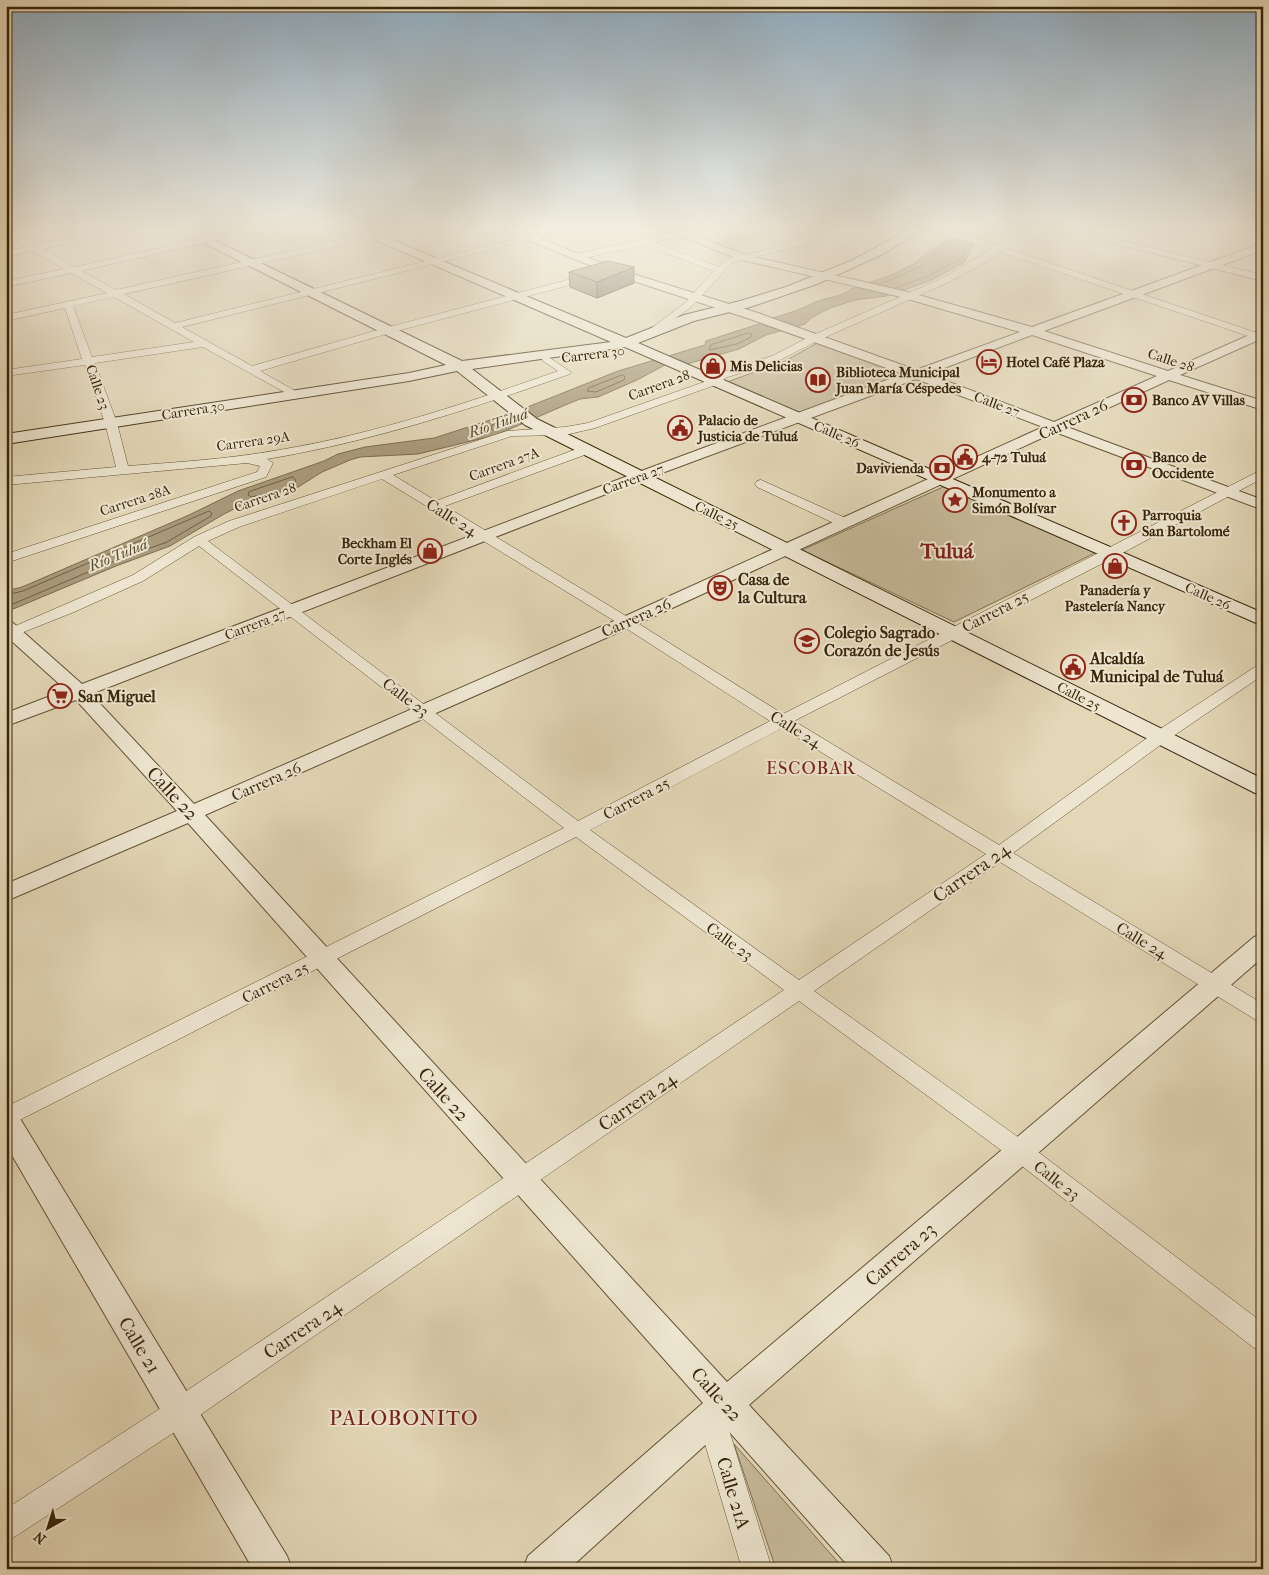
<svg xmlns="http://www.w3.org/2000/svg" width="1269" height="1575" viewBox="0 0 1269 1575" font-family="'IM FELL French Canon',serif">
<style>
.green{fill:#c6b999;stroke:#7f6f51}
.water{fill:#a99a7c;stroke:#7c6b4e}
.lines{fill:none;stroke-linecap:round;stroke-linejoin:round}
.shore{stroke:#706042;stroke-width:1}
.minor-casing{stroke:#635234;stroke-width:1}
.tertiary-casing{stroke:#635234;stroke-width:2}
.secondary-casing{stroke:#382509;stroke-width:2}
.minor{fill:#ede5d0;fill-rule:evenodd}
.tertiary{fill:#ede5d0;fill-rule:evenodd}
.secondary{fill:#ede5d0;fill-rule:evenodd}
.wall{fill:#7d7055;stroke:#382509}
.shaded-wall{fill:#665b45;stroke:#382509}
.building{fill:#918263;stroke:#382509}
.labels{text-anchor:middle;stroke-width:4;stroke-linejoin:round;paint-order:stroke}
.far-street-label{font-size:14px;fill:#382509;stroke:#ede5d0}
.far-poi-label{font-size:14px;font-weight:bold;fill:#382509;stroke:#ede5d0;text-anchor:start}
.far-water-label{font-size:15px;font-style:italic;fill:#5a482c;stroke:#ede5d0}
.street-label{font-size:16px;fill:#382509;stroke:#ede5d0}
.poi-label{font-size:16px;font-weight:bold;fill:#382509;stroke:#ede5d0;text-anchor:start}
.neighbourhood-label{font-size:18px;letter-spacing:1px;fill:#7a1f14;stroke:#ede5d0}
.near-street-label{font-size:19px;fill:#382509;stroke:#ede5d0}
.far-town-label{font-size:21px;font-weight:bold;fill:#7a1f14;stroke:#ede5d0}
.near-neighbourhood-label{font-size:21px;letter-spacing:1px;fill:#7a1f14;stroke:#ede5d0}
</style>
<rect width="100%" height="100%" fill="#e3d7b7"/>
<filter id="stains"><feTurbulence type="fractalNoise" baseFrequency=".004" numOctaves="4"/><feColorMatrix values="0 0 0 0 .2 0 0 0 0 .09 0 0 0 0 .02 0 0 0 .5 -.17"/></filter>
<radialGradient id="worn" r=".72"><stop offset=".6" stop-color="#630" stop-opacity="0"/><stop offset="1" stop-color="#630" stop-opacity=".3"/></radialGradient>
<!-- green -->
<path class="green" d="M819,342l89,34 -107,38 -74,-32 58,-21z
M943,487l152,66 -141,69 -152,-72z
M734,1444l110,125h-68z"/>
<!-- water -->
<path class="water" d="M968,228h30l-10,7 -10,2 -3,3 -10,22 -35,19 -44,15 -31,4 -25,8 -19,10 -6,6 -39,11 -27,14 -52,15 -22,1 -28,15 -39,17 -18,2 -10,4 -74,32 -78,19 -58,3 -10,3 -28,12 -35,22 -34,7 -13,5 -16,8 -54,32 -54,20 -110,46v-21l16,-4 167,-72 49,-24 86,-30 14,-7 27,-7 69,-9 81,-26 103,-41 87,-26 1,-4 59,-19 1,-2c19,-5 36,-11 52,-19 11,-4 24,-4 33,-12l43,-15 21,-11 14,-12z"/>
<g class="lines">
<!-- shore -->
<path class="shore" d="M880,284l38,-16 14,-13 25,-15
M895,288l33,-12 34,-18 6,-15
M749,333l3,1 -1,3 -14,7 -28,6 2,-5z
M623,375l2,2 -1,3 -28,12 -9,-1 2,-3z
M512,418l3,2c-4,6 -17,11 -24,9l1,-4z
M293,477l3,4 -11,9 -34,7 -3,-2 1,-3z
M6,595l17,-4 186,-80 3,2 -1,3 -44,26 -53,19 -108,46"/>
<defs>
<path id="minor" d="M117,228h18l-92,21 31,18 178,-39h17l-188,43 35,19 255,-57 4,3 -4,3 -247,55 51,29 386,-95h16l-395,99 70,39 133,-38 205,-54 3,-1 5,3 -2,2 -203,54 -133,39 39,22 2,2 -6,3 -92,-51 -108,16 22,60 11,43c51,-4 101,-7 151,-16 96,-16 188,-47 279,-79l-15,-10 -1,-2 1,-2 4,-1 24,16 -1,2c-99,35 -200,68 -303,85l6,4 -7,14 -260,86v-9l251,-82 3,-6 -13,-3 -241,22v-8l110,-10 -11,-44 -20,-58 -79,11v-6l76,-11 -17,-51 -59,13v-6l101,-22 -36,-20 -65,14v-6l58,-12 -31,-18 -27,6v-6l20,-4 -20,-11v-6l30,15zM114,297l80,45 -102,15 -19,-51z
M694,228h17l-57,14 65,25 7,-8c23,-6 77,-14 91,-31h9l-8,10 -13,6 -73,19 -41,44 -34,25 -5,-3 1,-2 32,-24 29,-32 -70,-26 -68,15 -4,-3 4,-3z
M924,228h15l59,17 24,-17h10l-26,20 257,87v6l-263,-89 -16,11 -35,19 -130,58 -39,20 -55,18 -4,5 -126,45 -30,7 -53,1 -119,39 43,26 146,-54h8l2,3 -2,3 -145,53 186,113 152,95 480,-245v9l-148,79 -321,164 205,124 155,-112 104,-68 5,-2v12l-97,66 -153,112 250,151v18l-7,-2 -256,-158 -186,129 215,154 234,178v28l-9,-3 -241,-189 -214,-158 -609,421 -174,114 -10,5v-32l164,-107 614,-412 -208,-153 -570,290v-20l558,-279 -365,-282 -56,35 -69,31 -68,27v-9l127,-55 61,-38 35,-16 278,-90 58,-4 23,-4 116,-41v-4l68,-22 39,-20 132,-58 49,-29zM382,479l239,146 149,96 -192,100 -370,-280 31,-14zM782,728l204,126 -187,126 -209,-150z
M1054,228h16l193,47v6z
M1245,228h18v5l-17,-3z
M761,480l89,40 2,3 -7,4 -5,-1 -83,-39 -2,-3 2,-3z
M711,1403l10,4 4,10 47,152h-30l-45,-152 4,-10z"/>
<path id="tertiary" d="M498,228h15l104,41 141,44 158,57 104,-38 -119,-35 -163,-38 -77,-31h15l69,27 163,37 124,35 231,-84v7l-219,81 124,40 95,-42v9l-83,37 83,26v9l-94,-30 -102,47 196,73v10l-208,-78 -422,194 -428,189 522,567 527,-445 9,-3v23l-514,448 140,151 5,13h-43l-126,-142 -156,142h-46l5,-13 175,-153 -515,-580 -182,78v-17l171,-73 -101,-111 -70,26v-13l60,-23 -60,-54v-15l6,1 70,62 527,-201 294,-109 -153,-55 -141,-46zM1032,335l125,41 -103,46 -126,-48zM916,379l127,48 -422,191 -427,186 -103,-110 528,-205z
M6,1109l10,3 271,444 5,13h-39l-247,-424z"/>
<path id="secondary" d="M174,228h15l273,133 149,-19 -263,-114h16l262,110 58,-23 56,-14 46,-14 67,-27 59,-32h14l-43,26 -66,30 -67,23 -56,14 -56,22 625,270v13l-638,-279 -153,22 65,50 726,360v16l-8,-2 -730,-368 -68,-54 -48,10 -403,63v-10l403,-61 37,-8z"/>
</defs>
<!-- minor casing -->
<use href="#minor" class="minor-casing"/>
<!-- tertiary casing -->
<use href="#tertiary" class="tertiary-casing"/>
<!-- secondary casing -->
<use href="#secondary" class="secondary-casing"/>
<!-- minor -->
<use href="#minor" class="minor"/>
<!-- tertiary -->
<use href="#tertiary" class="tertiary"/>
<!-- secondary -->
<use href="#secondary" class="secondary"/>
</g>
<!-- wall -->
<path class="wall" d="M569,272l65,11 -37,15 -27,-11z"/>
<!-- shaded-wall -->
<path class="shaded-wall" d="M634,267v16l-37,15v-16z"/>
<!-- building -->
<path class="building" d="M608,261l26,6 -37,15 -28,-10z"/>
<!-- sky -->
<linearGradient id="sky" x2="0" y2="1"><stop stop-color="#8faabd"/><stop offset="0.51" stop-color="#f2eddf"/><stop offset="1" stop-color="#f2eddf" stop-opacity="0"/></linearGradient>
<rect width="1269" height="449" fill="url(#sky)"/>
<!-- icons -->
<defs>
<symbol id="hotel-ring" viewBox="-11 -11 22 22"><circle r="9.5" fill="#ede5d0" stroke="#8f2418" stroke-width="1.5"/><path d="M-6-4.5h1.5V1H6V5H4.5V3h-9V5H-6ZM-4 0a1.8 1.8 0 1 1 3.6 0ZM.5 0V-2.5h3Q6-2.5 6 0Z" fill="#8f2418"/></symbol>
<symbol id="shop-ring" viewBox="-11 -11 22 22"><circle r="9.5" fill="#ede5d0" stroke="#8f2418" stroke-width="1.5"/><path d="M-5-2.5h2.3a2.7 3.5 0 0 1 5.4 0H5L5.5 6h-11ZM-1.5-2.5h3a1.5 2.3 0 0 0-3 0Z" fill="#8f2418"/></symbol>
<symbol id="library-ring" viewBox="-11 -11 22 22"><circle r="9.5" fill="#ede5d0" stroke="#8f2418" stroke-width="1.5"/><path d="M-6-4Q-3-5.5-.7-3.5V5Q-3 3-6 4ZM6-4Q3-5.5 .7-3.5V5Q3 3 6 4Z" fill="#8f2418"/></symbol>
<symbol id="bank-ring" viewBox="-11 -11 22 22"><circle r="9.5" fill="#ede5d0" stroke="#8f2418" stroke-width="1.5"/><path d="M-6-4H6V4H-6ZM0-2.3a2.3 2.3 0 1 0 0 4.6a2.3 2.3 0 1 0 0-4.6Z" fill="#8f2418"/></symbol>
<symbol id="civic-ring" viewBox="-11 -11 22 22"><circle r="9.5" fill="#ede5d0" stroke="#8f2418" stroke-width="1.5"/><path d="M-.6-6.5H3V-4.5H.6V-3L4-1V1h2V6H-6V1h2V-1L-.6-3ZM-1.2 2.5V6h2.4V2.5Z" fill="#8f2418"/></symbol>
<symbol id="sight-ring" viewBox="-11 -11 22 22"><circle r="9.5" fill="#ede5d0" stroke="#8f2418" stroke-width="1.5"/><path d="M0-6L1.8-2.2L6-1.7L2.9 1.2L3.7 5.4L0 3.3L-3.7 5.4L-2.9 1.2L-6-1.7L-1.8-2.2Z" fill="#8f2418"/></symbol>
<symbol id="church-ring" viewBox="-11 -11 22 22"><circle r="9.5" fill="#ede5d0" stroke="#8f2418" stroke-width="1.5"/><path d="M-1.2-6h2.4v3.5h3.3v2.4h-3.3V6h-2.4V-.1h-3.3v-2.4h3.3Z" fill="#8f2418"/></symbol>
<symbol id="theatre-ring" viewBox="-11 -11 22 22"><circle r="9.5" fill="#ede5d0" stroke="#8f2418" stroke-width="1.5"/><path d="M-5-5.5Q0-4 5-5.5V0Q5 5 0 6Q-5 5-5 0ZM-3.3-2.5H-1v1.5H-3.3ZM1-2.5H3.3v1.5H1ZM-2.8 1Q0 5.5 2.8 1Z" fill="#8f2418"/></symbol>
<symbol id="school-ring" viewBox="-11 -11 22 22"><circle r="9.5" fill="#ede5d0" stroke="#8f2418" stroke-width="1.5"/><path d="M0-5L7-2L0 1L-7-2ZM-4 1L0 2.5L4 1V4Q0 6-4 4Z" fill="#8f2418"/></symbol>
<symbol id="supermarket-ring" viewBox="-11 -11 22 22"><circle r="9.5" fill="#ede5d0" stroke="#8f2418" stroke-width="1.5"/><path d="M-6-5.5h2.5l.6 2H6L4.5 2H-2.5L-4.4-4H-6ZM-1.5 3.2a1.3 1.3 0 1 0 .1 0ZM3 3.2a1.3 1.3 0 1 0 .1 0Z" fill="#8f2418"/></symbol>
</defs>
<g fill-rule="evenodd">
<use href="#hotel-ring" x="975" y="348" width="28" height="28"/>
<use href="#shop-ring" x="699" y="352" width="28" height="28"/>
<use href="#library-ring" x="804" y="366" width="28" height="28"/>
<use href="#bank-ring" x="1120" y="386" width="28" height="28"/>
<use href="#civic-ring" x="666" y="414" width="28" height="28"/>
<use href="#civic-ring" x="951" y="443" width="28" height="28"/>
<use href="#bank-ring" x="1120" y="451" width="28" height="28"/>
<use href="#bank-ring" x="928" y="454" width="28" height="28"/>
<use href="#sight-ring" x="941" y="486" width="28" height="28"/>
<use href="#church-ring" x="1110" y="509" width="28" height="28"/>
<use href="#shop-ring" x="416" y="537" width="28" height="28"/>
<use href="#shop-ring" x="1101" y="552" width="28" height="28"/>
<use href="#theatre-ring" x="706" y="574" width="28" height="28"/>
<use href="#school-ring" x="793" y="627" width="28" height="28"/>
<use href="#civic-ring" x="1059" y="653" width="28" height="28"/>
<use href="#supermarket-ring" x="46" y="682" width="28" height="28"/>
</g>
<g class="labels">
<!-- far-street labels -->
<g class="far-street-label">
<text transform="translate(593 354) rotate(-7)" y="5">Carrera 30</text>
<text transform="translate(1171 360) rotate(18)" y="5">Calle 28</text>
<text transform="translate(659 385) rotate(-20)" y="5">Carrera 28</text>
<text transform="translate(98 387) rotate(71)" y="5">Calle 23</text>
<text transform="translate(997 404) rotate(21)" y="5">Calle 27</text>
<text transform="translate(193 410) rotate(-9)" y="5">Carrera 30</text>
<text transform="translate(837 434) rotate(23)" y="5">Calle 26</text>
<text transform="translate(253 441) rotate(-8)" y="5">Carrera 29A</text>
<text transform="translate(504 464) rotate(-20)" y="5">Carrera 27A</text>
<text transform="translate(633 479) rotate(-20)" y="5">Carrera 27</text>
<text transform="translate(265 497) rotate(-19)" y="5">Carrera 28</text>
<text transform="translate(135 500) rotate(-18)" y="5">Carrera 28A</text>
<text transform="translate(717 515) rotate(26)" y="5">Calle 25</text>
<text transform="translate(1208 596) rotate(24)" y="5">Calle 26</text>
<text transform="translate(255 624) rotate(-21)" y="5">Carrera 27</text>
<text transform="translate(1079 696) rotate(27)" y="5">Calle 25</text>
</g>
<!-- far-poi labels -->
<g class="far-poi-label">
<text x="1006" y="367">Hotel Café Plaza</text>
<text x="730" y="371">Mis Delicias</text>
<text x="836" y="377">Biblioteca Municipal<tspan x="836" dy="16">Juan María Céspedes</tspan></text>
<text x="1152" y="405">Banco AV Villas</text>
<text x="698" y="425">Palacio de<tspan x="698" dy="16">Justicia de Tuluá</tspan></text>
<text x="982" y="462">4-72 Tuluá</text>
<text x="1152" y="462">Banco de<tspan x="1152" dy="16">Occidente</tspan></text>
<text x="924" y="473" text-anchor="end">Davivienda</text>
<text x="972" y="497">Monumento a<tspan x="972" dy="16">Simón Bolívar</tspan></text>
<text x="1142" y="520">Parroquia<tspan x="1142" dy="16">San Bartolomé</tspan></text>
<text x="412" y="548" text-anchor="end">Beckham El<tspan x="412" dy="16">Corte Inglés</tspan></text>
<text x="1115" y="595" text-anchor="middle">Panadería y<tspan x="1115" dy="16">Pastelería Nancy</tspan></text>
</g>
<!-- far-water labels -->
<g class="far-water-label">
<text transform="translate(498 423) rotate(-19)" y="5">Río Tuluá</text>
<text transform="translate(118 555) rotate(-22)" y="5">Río Tuluá</text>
</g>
<!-- street labels -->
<g class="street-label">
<text transform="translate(1073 419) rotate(-25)" y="6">Carrera 26</text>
<text transform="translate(452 517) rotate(32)" y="6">Calle 24</text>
<text transform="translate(995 611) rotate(-27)" y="6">Carrera 25</text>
<text transform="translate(636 617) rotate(-24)" y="6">Carrera 26</text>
<text transform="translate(406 697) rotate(37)" y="6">Calle 23</text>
<text transform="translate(796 729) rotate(32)" y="6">Calle 24</text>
<text transform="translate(266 781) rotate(-24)" y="6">Carrera 26</text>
<text transform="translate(636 798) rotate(-28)" y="6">Carrera 25</text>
<text transform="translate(1142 940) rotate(31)" y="6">Calle 24</text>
<text transform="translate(730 941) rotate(36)" y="6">Calle 23</text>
<text transform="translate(275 982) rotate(-27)" y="6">Carrera 25</text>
<text transform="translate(1057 1180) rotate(38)" y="6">Calle 23</text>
</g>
<!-- poi labels -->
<g class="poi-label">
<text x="738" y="585">Casa de<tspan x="738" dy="18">la Cultura</tspan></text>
<text x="824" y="638">Colegio Sagrado<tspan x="824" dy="18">Corazón de Jesús</tspan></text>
<text x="1090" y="664">Alcaldía<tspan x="1090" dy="18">Municipal de Tuluá</tspan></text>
<text x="78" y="702">San Miguel</text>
</g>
<!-- neighbourhood labels -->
<g class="neighbourhood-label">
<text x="811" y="774">ESCOBAR</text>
</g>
<!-- near-street labels -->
<g class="near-street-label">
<text transform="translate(173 793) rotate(47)" y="7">Calle 22</text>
<text transform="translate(971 872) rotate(-35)" y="7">Carrera 24</text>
<text transform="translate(444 1094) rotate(48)" y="7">Calle 22</text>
<text transform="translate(637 1101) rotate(-34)" y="7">Carrera 24</text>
<text transform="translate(900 1254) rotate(-41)" y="7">Carrera 23</text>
<text transform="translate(302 1329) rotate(-34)" y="7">Carrera 24</text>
<text transform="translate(140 1345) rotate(59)" y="7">Calle 21</text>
<text transform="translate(717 1394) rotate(48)" y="7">Calle 22</text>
<text transform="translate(734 1493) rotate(73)" y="7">Calle 21A</text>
</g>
<!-- far-town labels -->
<g class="far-town-label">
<text x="947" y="558">Tuluá</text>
</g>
<!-- near-neighbourhood labels -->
<g class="near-neighbourhood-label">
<text x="404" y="1425">PALOBONITO</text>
</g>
</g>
<!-- margin -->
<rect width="1269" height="1575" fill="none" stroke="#e3d7b7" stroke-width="25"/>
<rect x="8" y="8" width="1254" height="1560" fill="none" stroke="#382509" stroke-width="2.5"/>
<rect x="12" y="12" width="1244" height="1550" fill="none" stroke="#382509"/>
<!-- north arrow -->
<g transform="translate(48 1528) rotate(219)" stroke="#ede5d0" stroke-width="4" paint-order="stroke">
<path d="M0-4L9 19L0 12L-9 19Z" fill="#382509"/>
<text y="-8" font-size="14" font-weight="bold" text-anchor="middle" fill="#382509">N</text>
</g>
<rect width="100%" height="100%" filter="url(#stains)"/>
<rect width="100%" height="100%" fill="url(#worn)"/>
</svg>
